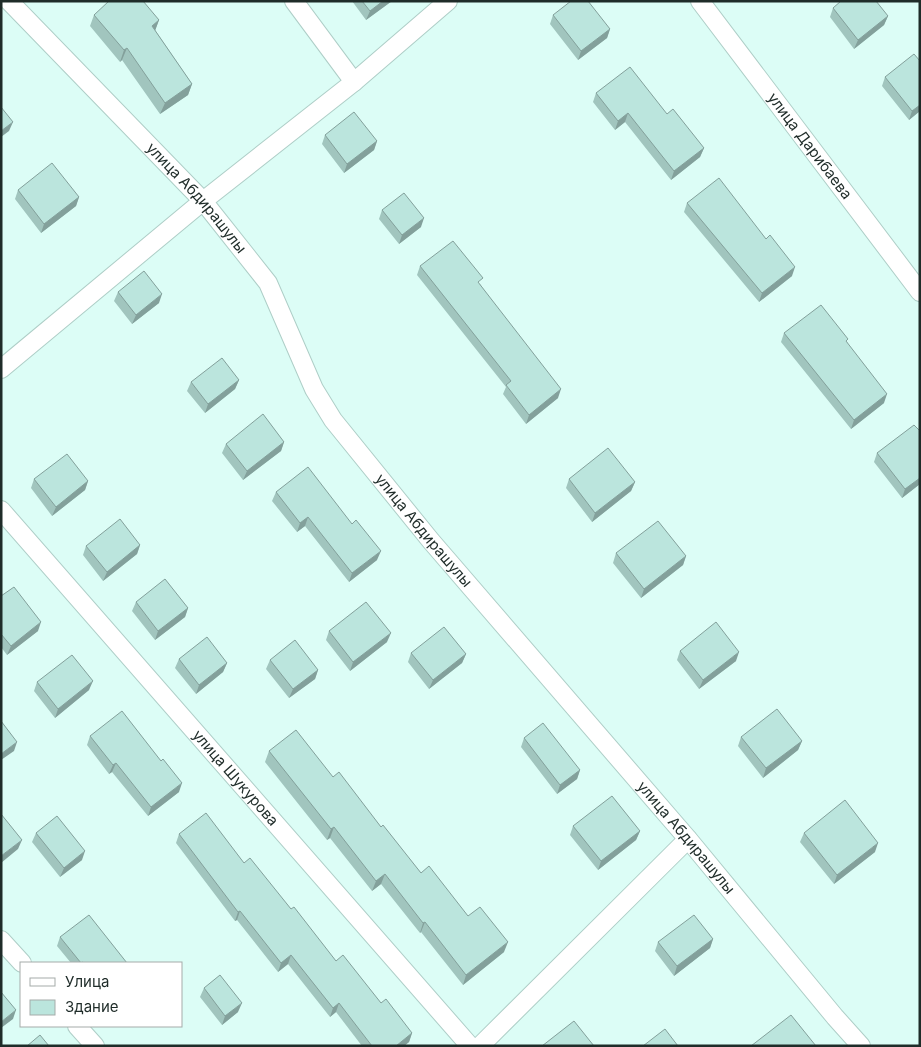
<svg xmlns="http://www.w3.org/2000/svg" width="921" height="1047" viewBox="0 0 921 1047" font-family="Inter,sans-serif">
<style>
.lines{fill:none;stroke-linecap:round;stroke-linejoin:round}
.minor-casing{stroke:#aecec7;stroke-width:20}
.minor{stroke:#fff;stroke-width:18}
.wall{fill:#a1c5be}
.shaded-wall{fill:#83a09b}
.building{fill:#bbe5dd;stroke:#83a09b}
.labels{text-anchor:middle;stroke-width:4;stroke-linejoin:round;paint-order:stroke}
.street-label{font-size:15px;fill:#1f2c29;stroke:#fff}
</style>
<rect width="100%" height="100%" fill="#dcfdf6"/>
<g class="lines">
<defs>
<g id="minor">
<path id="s1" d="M9,1l194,200 65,82 46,106 19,31 98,121 257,298 147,178 26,29"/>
<path d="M294,1l60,81"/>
<path id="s2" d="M700,1l220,291"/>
<path d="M1,369l202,-168 151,-119 94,-81"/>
<path id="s3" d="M1,510l469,536"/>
<path d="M1,940l21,23"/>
<path d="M77,1026l18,20"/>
<path d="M480,1046l208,-207"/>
</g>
</defs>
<!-- minor casing -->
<use href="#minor" class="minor-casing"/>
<!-- minor -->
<use href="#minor" class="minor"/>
</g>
<!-- wall -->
<path class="wall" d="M352,1h40l-26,19z
M833,8l55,8 -4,9 -30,24 -24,-32z
M94,15l65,5 -4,10 37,54 -4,11 -28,19 -38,-54 -2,2 -30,-36z
M553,15l57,14 -3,9 -29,22 -28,-36z
M920,61v50l-11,9 -27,-34 3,-9z
M596,93l108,55 -4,9 -29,23 -46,-58 -10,8 -22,-28z
M325,135l52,6 -3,9 -30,23 -22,-29z
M18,190l61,7 -3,9 -35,27 -26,-34z
M687,203l105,73 -33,26 -75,-90z
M382,210l39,17 -22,17 -20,-25z
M420,266l60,18 78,114 -32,26 -23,-30 3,-7 -89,-112z
M118,292l41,11 -27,21 -18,-23z
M784,333l63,9 37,61 -33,26 -70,-87z
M239,380l-4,9 -30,24 -18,-22 4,-9z
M920,431v53l-18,14 -28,-36 3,-9z
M284,442l-3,9 -38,29 -21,-27 4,-9z
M34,479l54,2 -3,9 -33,26 -21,-28z
M569,479l66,3 -4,9 -39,31 -26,-34z
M276,492l101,68 -28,22 -44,-56 -8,6 -25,-31z
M140,545l-3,9 -34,27 -20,-26 3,-9z
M616,553l70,3 -3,9 -42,33 -28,-35z
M1,596l37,35 -31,24 -6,-8z
M136,602l52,6 -3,9 -30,23 -23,-29z
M329,631l58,11 -37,29 -24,-31z
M680,651l56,10 -37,28 -22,-29z
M411,653l55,1 -4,9 -33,26 -21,-27z
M179,659l48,4 -4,9 -27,22 -21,-26z
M270,660l48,10 -3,9 -26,19 -23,-29z
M37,682l52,8 -34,28 -21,-27z
M90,736l89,56 -31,24 -36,-44 -3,2 -22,-29z
M741,737l61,4 -4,9 -35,28 -25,-32z
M524,738l56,32 -3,9 -20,15 -36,-47z
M269,751l64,26 48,50 40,46 47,43 36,36 -41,33 -42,-53 -1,1 -39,-49 -9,7 -42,-53 -3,2 -62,-78z
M573,826l67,5 -4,9 -38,30 -28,-35z
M36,833l46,27 -22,17 -28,-35z
M804,833l71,19 -41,32 -34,-42z
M179,834l65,29 47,46 45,52 76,72 -3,9 -5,4h-42l-26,-34 -6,5 -42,-53 -10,8 -41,-52 -2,1 -59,-78z
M60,937l67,26h-56l-14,-17z
M713,939l-3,9 -36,28 -19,-25 3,-9z
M204,988l34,24 -16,13 -22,-28z"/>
<!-- shaded-wall -->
<path class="shaded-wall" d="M383,1h9l-26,19 4,-9z
M888,16l-4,9 -30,24 4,-9z
M159,20l-4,11 -3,-5z
M610,29l-3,9 -29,22 3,-9z
M127,48l-5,12 -2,2 4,-12z
M192,84l-4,11 -28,19 5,-11z
M920,105v6l-11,9 3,-9z
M628,113l-3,9 -10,8 3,-9z
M13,122l-4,9 -8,6v-6z
M377,141l-3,9 -30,23 3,-9z
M704,148l-4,9 -29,23 3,-9z
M79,197l-3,9 -35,27 3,-9z
M424,218l-3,9 -22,17 3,-9z
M795,267l-3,9 -33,26 3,-9z
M162,294l-3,9 -27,21 4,-9z
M239,380l-4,9 -30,24 3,-9z
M561,389l-3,9 -32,26 3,-9z
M887,394l-3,9 -33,26 3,-9z
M284,442l-3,9 -38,29 4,-9z
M920,478v6l-18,14 3,-9z
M88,481l-3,9 -33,26 4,-9z
M635,482l-4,9 -39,31 3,-9z
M308,517l-3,9 -8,6 3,-9z
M140,545l-3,9 -34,27 4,-9z
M381,551l-4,9 -28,22 3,-9z
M686,556l-3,9 -42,33 3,-9z
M188,608l-3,9 -30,23 3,-9z
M41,622l-3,9 -31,24 4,-9z
M391,633l-4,9 -37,29 3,-9z
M739,652l-3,9 -37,28 4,-9z
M466,654l-4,9 -33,26 4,-9z
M227,663l-4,9 -27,22 3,-9z
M318,670l-3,9 -26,19 4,-9z
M93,681l-4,9 -34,28 3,-9z
M802,741l-4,9 -35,28 3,-10z
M17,742l-3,9 -13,9v-6z
M116,763l-4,9 -3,2 4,-9z
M580,770l-3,9 -20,15 3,-9z
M182,783l-3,9 -31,24 3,-9z
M334,827l-4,11 -3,2 4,-11z
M640,831l-4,9 -38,30 3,-9z
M22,840l-4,9 -17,14v-7z
M878,843l-3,9 -41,32 3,-9z
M85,851l-3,9 -22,17 4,-9z
M385,874l-4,10 -9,7 4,-10z
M240,911l-3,9 -2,1 3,-9z
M425,922l-4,10 -1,1 3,-10z
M713,939l-3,9 -36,28 3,-10z
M508,942l-4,10 -41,33 3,-10z
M291,955l-3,9 -10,8 3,-9z
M242,1003l-4,9 -16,13 3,-9z
M339,1003l-3,9 -6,5 3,-9z
M16,1010l-3,9 -12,9v-6z
M412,1033l-3,9 -5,4h-8z"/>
<!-- building -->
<path class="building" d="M109,1h34l16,19 -7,6 40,58 -27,19 -38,-55 -3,2 -30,-35z
M362,1h21l-13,10z
M571,1h17l22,28 -29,22 -28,-36z
M841,1h35l12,15 -30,24 -25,-32z
M914,54l6,7v44l-8,6 -27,-34z
M630,67l37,47 6,-5 31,39 -30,23 -46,-58 -10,8 -22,-28z
M1,107l12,15 -12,9z
M354,112l23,29 -30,23 -22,-29z
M52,163l27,34 -35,27 -26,-34z
M719,178l47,61 4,-4 25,32 -33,26 -75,-90z
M404,193l20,25 -22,17 -20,-25z
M453,241l30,37 -5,4 83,107 -32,26 -23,-30 5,-4 -91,-115z
M144,271l18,23 -26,21 -18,-23z
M821,305l27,34 -2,2 41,53 -33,26 -70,-87z
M222,358l17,22 -31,24 -17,-22z
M263,414l21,28 -37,29 -21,-27z
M914,425l6,6v47l-15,11 -28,-36z
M608,448l27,34 -40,31 -26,-34z
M67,454l21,27 -32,26 -22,-28z
M308,467l44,57 4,-4 25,31 -29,22 -44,-56 -8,6 -24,-31z
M120,519l20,26 -33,27 -21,-26z
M658,521l28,35 -42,33 -28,-36z
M165,579l23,29 -30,23 -22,-29z
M14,587l27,35 -30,24 -10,-12v-38z
M366,602l25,31 -38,29 -24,-31z
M716,622l23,30 -36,28 -23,-29z
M444,627l22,27 -33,26 -22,-27z
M207,637l20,26 -28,22 -20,-26z
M295,640l23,30 -25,19 -23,-29z
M72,655l21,26 -35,28 -21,-27z
M777,709l25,32 -36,27 -25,-31z
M122,711l39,50 2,-2 19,24 -31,24 -35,-44 -3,2 -23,-29z
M1,721l16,21 -16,12z
M543,723l37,47 -20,15 -36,-47z
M296,730l37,47 6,-5 42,55 2,-2 38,48 8,-7 39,50 12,-9 28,35 -42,33 -41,-53 -2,1 -38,-49 -9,7 -42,-54 -3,2 -62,-78z
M612,796l28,35 -39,30 -28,-35z
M845,800l33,43 -41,32 -33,-42z
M206,813l38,50 6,-5 41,51 3,-2 42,54 7,-6 38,48 5,-4 26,34 -16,13h-24l-33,-43 -6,5 -42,-53 -10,8 -41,-52 -2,1 -59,-78z
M1,814l21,26 -21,16z
M57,816l28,35 -21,17 -28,-35z
M89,915l38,48h-43l-1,-1 -2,1 -21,-26z
M694,915l19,24 -36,27 -19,-24z
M220,975l22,28 -17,13 -21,-28z
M1,992l15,18 -15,12z
M791,1015l25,31h-65z
M574,1021l20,25h-52z
M665,1029l13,17h-35z
M40,1035l9,11h-22z"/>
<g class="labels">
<!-- street labels -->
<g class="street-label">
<text dy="5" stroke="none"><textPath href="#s2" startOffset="182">улица Дарибаева</textPath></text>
<text dy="5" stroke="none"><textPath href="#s1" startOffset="272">улица Абдирашулы</textPath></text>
<text dy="5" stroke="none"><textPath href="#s1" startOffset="678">улица Абдирашулы</textPath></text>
<text dy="5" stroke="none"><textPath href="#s3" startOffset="356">улица Шукурова</textPath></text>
<text dy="5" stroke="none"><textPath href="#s1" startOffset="1082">улица Абдирашулы</textPath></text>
</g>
</g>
<!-- border -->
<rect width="921" height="1047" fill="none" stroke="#1f2c29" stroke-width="5"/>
<!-- legend -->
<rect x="20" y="962" width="162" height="65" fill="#ffffff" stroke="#a5aba9"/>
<rect x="30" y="978" width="25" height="8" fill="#ffffff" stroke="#a5aba9"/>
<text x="65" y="987" font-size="15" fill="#1f2c29">Улица</text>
<rect x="30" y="1000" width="25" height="15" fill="#bbe5dd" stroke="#a5aba9"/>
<text x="65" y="1012" font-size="15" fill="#1f2c29">Здание</text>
</svg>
